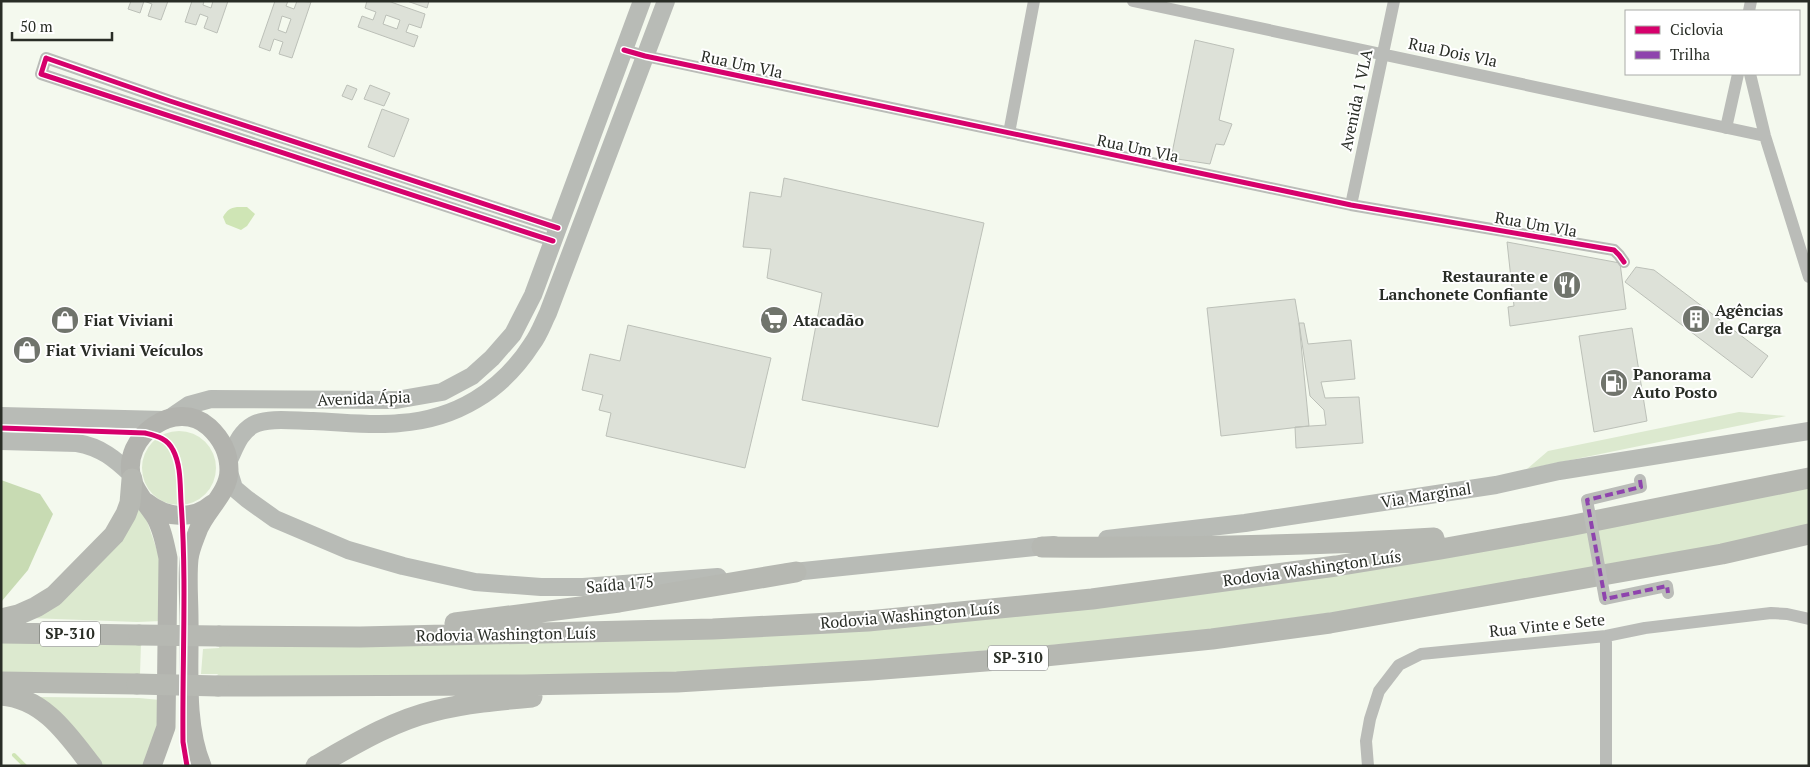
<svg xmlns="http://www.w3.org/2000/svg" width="1810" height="767" viewBox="0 0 1810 767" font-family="'PT Serif',serif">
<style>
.green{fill:#dce9cf}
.forest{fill:#c8dbb3}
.water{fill:#cfe5b5}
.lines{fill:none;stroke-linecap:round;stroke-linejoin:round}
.stream{stroke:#cfe5b5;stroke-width:4}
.building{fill:#dde1d8;stroke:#bcc0b8;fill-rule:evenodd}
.street{stroke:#babcb8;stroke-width:12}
.secondary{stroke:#b8bbb6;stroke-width:18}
.primary{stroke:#b2b3ae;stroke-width:19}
.highway{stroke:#b6b8b2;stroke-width:21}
.street-bridge{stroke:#babcb8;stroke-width:12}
.highway-bridge{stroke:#b6b8b2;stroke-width:21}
.quiet{stroke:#8e44ad;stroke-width:4;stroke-dasharray:8 4;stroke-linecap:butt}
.cycleway-casing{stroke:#fff;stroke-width:8}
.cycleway{stroke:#d6006c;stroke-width:5}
.labels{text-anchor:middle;stroke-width:4;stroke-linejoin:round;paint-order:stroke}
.shield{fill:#fff;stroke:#696c67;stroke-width:1}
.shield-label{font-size:15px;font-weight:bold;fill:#292d26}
.street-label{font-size:16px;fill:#292d26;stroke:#fff}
.poi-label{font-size:16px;font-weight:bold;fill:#292d26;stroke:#fff;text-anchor:start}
</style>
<rect width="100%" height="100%" fill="#f4f9ee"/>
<!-- green -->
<path class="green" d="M1739,412l47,4 -259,53 21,-18z
M142 468a37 37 0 1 1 74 0a37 37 0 1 1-74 0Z
M1809,485v41l-171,35 -251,44 -219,30 -377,32 -175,8 -396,1 -3,-2h-16l2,-25 16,-1 1,-3 665,-17z
M137,502l10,19 14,41 1,59 -25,1 -108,-4z
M1,641l140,2 -1,31 -139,-2z
M39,697l100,1 21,2 -2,30 -15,36h-42z"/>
<!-- forest -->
<path class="forest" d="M1,480l39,14 13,20 -25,56 -27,32z"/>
<!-- water -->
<path class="water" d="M237,207h10l8,7 -8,12 -6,4 -15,-6 -3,-7c4,-7 7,-9 14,-10z"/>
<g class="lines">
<!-- stream -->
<path class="stream" d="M14,755l11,11"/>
</g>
<!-- building -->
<path class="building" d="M131,1h37l-7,19 -13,-4 4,-12 -8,-3 -4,12 -12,-4z
M192,1h12l-1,4 8,3 2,-7h15l-11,32 -13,-5 4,-11 -8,-3 -4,11 -11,-3z
M275,1h13l-2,5 8,3 3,-8 14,1 -19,56 -13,-4 4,-12 -9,-3 -4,12 -11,-4zM282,16l9,3 -5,14 -8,-3z
M367,1h21l37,13 -4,14 -12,-4 -3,8 12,4 -4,11 -56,-20 4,-11 11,4 3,-8 -11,-4zM386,15l14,5 -3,9 -14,-5z
M407,1h22l-2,7z
M1195,40l39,9 -15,71 13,4 -8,21 -8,-1 -6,20 -39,-6z
M347,85l10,4 -5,11 -10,-4z
M370,85l20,8 -6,13 -20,-7z
M382,109l27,10 -15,38 -26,-10z
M784,178l200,45 -46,204 -136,-27 20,-107 -55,-15 4,-29 -28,-2 7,-55 31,5z
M1507,242l113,21 6,46 -116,17 -2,-19 6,-1z
M1636,267l18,3 114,86 -16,22 -127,-96z
M1295,299l4,24 10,103 -88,10 -14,-128z
M1299,323h5l4,21 43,-4 4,39 -34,3 4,16 34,-1 4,46 -67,5 -1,-21 31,-2 -2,-15 -14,-14z
M628,325l143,33 -26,110 -139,-32 5,-23 -12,-3 4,-15 -21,-5 8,-36 30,7z
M1632,328l15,93 -53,11 -15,-96z"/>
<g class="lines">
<!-- street -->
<path class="street" d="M1133,1l632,135
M1749,11l2,-10
M624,50l21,6 706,149 263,45 5,5 5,7
M1750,74l15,62 44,141
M1726,128l12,-54
M1009,133l25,-132
M1351,205l43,-204
M553,241l-512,-167 5,-16 124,43 388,127
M1368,766l-2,-25 4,-22 9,-28 20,-26 22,-11 185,-18 39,-8 126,-15 16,1 22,5
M1606,766v-130"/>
<!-- secondary -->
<path class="secondary" d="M1,416l164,4
M170,418l19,-13 22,-6 185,1 46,-8 30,-16 20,-18 21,-24 20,-39 109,-294
M1,441l76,2c24,4 38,16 55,32
M228,462c7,-14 11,-29 25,-37 14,-8 43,-4 60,-4 29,1 59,5 87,2 56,-4 102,-32 132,-79 7,-9 11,-21 16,-31l118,-312
M229,472l5,16 13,11 28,20 73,31 55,16 72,16 66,5h42l135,-10
M1107,539l138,-16 251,-38 63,-14 250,-40
M784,573l270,-28"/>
<!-- primary -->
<path class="primary" d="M146,502c20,16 46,19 66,2
M152,766l14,-39 2,-169c-3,-14 -6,-31 -14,-43 -7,-11 -18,-22 -22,-36 -12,-42 44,-82 77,-52 13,12 20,25 20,43 0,24 -25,41 -32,63 -3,8 -7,17 -8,26 -2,19 0,41 0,60 1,47 -5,104 13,147"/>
<!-- highway -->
<path class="highway" d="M1042,547c131,1 262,-1 392,-9
M1,619l17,-4 18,-8 18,-11 60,-61 12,-21 4,-11 2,-24
M455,623l164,-21 177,-30
M1,633l138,2
M219,636l141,1 353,-8 155,-8 224,-22 244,-33 105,-17 128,-23 240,-48
M1,682l136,2
M218,686l305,-1 154,-3 194,-12 164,-13 177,-18 118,-16 392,-69 87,-20
M1,695c43,3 67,40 91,71
M316,766c37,-21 76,-45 118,-55 32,-8 65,-11 98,-14"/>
<!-- street-bridge -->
<path class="street-bridge" d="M1640,480l1,7 -54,13 18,99 62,-13 1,7"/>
<!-- highway-bridge -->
<path class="highway-bridge" d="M139,635l80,1
M137,684l81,2"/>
<!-- quiet -->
<path class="quiet" d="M1640,480l1,7 -54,13 18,99 62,-13 1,7"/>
<defs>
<path id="cycleway" d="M624,50l21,6 706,149 263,45 5,5 5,7
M553,241l-512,-167 5,-16 124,43 388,127
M1,428l144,5c12,3 22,5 28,17 8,15 7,35 8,52 6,80 1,160 2,240l4,24"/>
</defs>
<!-- cycleway casing -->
<use href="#cycleway" class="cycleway-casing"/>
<!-- cycleway -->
<use href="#cycleway" class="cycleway"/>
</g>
<!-- icons -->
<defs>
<symbol id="restaurant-disc" viewBox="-11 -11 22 22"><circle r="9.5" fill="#70746c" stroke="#fff"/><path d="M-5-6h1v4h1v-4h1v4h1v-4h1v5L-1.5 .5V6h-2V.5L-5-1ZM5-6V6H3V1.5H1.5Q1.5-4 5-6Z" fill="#fff"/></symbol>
<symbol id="building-disc" viewBox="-11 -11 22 22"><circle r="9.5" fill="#70746c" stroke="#fff"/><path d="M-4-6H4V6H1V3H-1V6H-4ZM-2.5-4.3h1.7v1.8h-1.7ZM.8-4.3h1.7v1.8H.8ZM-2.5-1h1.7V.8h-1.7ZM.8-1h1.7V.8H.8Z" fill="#fff"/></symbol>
<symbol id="shop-disc" viewBox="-11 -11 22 22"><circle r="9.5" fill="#70746c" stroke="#fff"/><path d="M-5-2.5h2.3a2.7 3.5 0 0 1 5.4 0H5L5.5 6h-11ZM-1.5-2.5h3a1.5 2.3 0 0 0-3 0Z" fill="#fff"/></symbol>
<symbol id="supermarket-disc" viewBox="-11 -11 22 22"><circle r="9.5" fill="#70746c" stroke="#fff"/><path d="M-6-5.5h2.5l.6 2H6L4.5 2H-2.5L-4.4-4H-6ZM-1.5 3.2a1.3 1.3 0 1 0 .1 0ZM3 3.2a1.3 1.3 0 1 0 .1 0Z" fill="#fff"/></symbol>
<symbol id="fuel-disc" viewBox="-11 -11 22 22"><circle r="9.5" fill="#70746c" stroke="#fff"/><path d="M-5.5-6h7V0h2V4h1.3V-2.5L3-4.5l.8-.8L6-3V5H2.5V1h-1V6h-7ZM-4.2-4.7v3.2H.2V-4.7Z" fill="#fff"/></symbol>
</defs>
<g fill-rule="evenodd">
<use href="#restaurant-disc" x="1551" y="269" width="32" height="32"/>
<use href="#building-disc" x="1680" y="303" width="32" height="32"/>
<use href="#shop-disc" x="49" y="304" width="32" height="32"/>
<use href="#supermarket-disc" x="758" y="304" width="32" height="32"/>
<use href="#shop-disc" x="11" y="334" width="32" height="32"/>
<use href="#fuel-disc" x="1598" y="367" width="32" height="32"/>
</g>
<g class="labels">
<!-- shield labels -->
<g class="shield">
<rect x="40" y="621.5" width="60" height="25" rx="4"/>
<rect x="988" y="645.5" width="60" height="25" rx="4"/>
</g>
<g class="shield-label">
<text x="70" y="639">SP-310</text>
<text x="1018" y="663">SP-310</text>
</g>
<!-- street labels -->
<g class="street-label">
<text transform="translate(1453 52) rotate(12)" y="6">Rua Dois Vla</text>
<text transform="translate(742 64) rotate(12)" y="6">Rua Um Vla</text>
<text transform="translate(1356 100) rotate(-78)" y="6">Avenida 1 VLA</text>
<text transform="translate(1138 148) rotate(12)" y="6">Rua Um Vla</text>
<text transform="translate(1536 224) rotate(10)" y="6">Rua Um Vla</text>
<text transform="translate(364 398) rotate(-2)" y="6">Avenida Ápia</text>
<text transform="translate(1426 495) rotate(-9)" y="6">Via Marginal</text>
<text transform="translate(1312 568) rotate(-8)" y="6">Rodovia Washington Luís</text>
<text transform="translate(620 584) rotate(-5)" y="6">Saída 175</text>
<text transform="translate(910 615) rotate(-5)" y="6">Rodovia Washington Luís</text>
<text transform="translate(1547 625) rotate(-6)" y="6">Rua Vinte e Sete</text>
<text transform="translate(506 634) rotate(-1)" y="6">Rodovia Washington Luís</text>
</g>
<!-- poi labels -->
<g class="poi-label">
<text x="1548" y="282" text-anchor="end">Restaurante e<tspan x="1548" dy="18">Lanchonete Confiante</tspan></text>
<text x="1715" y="316">Agências<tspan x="1715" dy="18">de Carga</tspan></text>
<text x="84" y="326">Fiat Viviani</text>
<text x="793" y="326">Atacadão</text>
<text x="46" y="356">Fiat Viviani Veículos</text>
<text x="1633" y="380">Panorama<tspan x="1633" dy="18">Auto Posto</tspan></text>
</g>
</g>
<!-- border -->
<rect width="1810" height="767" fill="none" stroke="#292d26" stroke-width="5"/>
<!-- legend -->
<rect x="1625" y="10" width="175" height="65" fill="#ffffff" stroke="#a9aba8"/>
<rect x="1635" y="26" width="25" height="8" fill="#d6006c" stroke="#a9aba8"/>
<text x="1670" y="35" font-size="15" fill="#292d26">Ciclovia</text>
<rect x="1635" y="51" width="25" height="8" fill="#8e44ad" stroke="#a9aba8"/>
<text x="1670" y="60" font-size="15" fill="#292d26">Trilha</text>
<!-- scale -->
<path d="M12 32v8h100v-8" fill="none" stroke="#292d26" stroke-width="2.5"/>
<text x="20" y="32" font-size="15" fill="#292d26" stroke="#ffffff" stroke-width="4" paint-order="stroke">50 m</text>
</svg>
